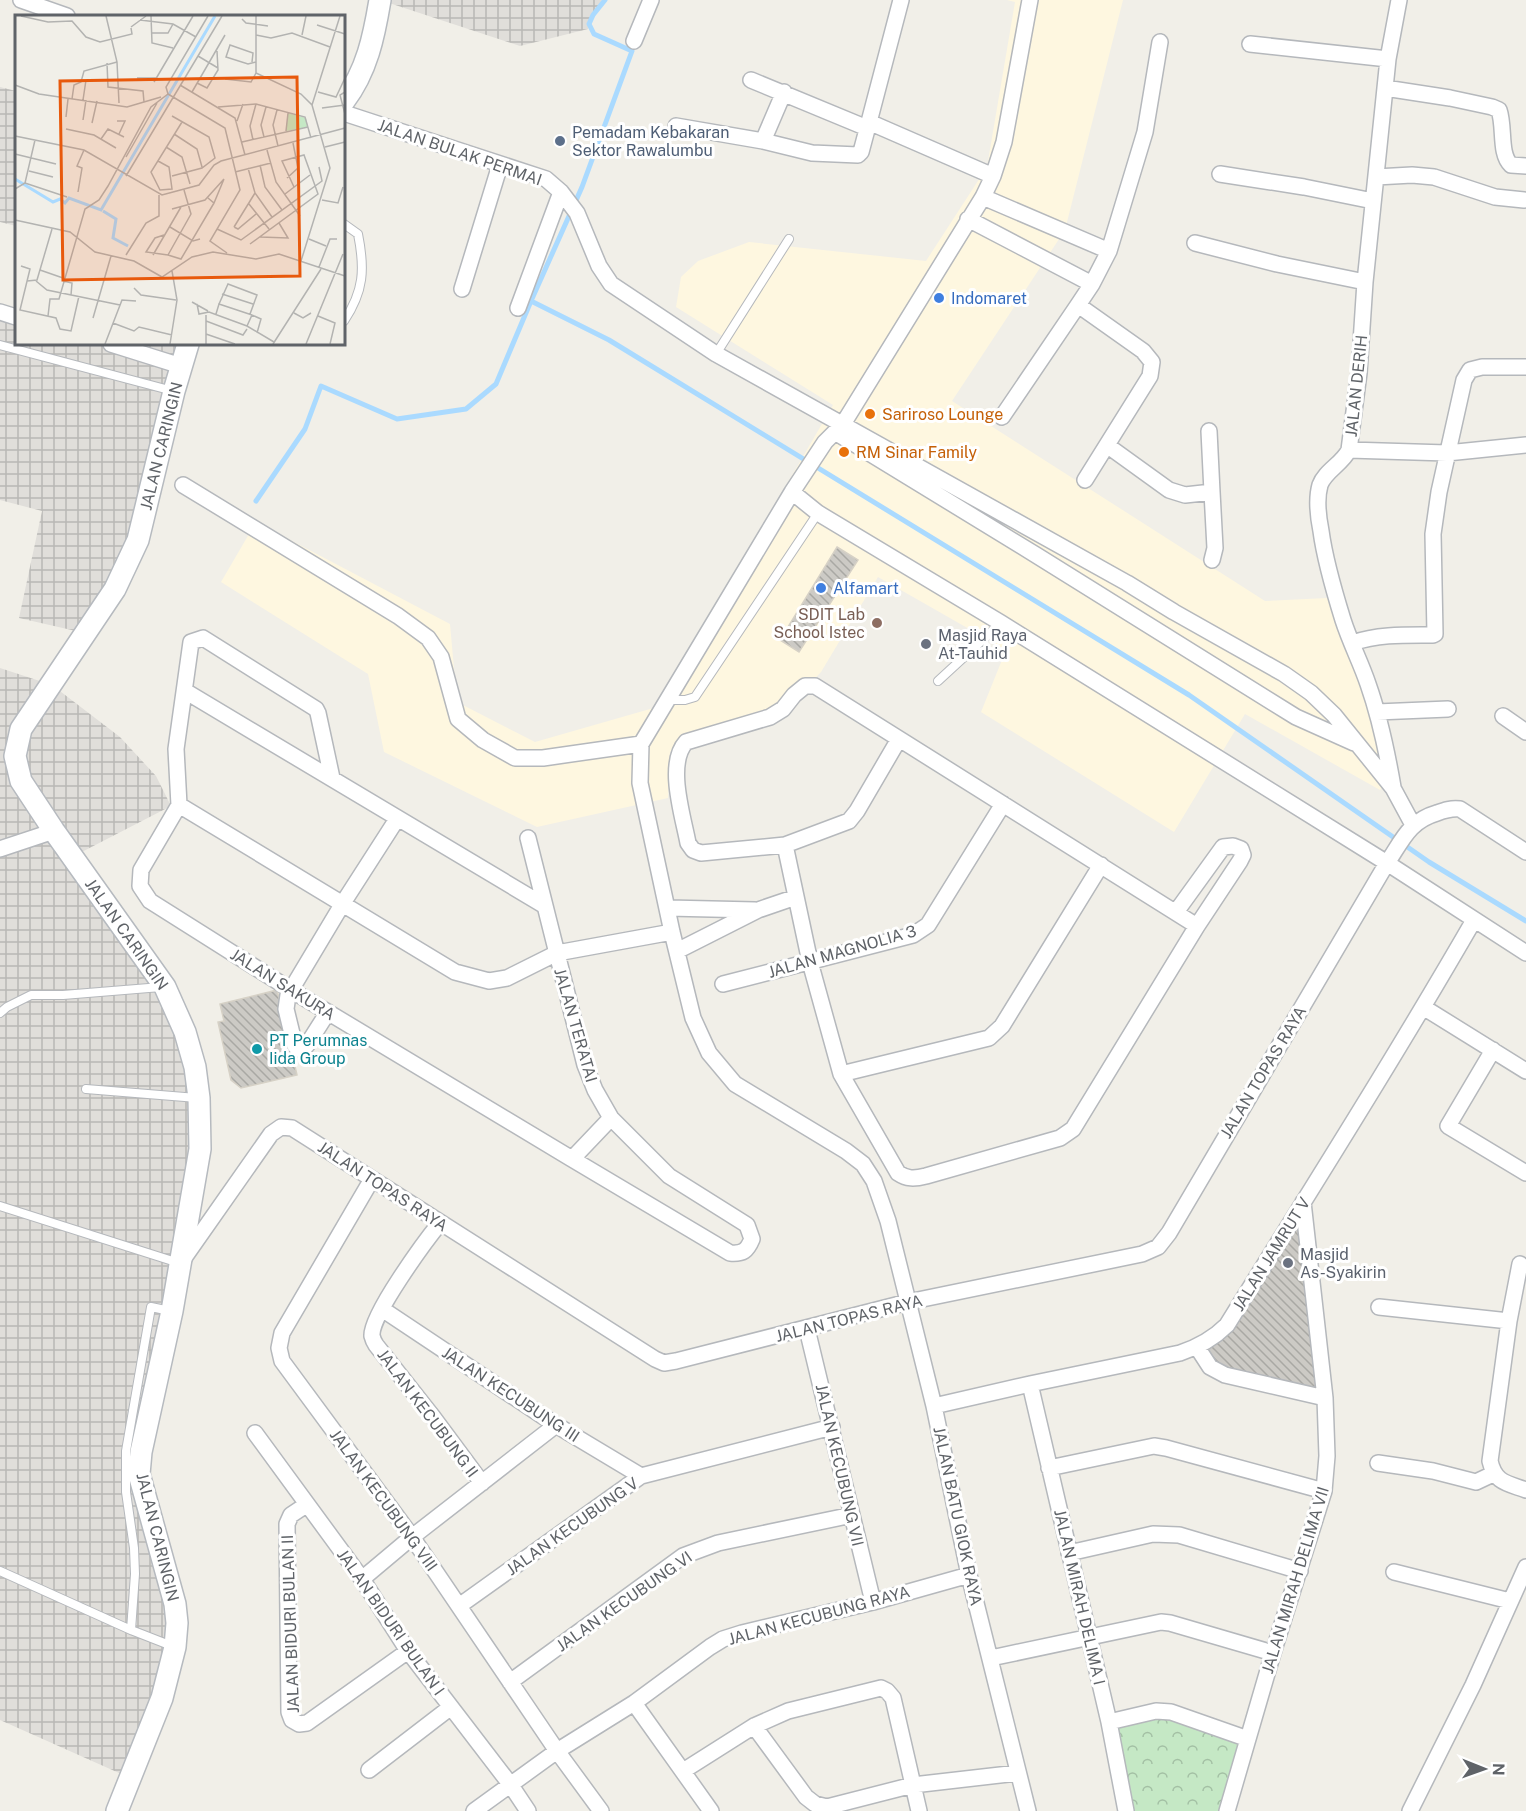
<svg xmlns="http://www.w3.org/2000/svg" width="1526" height="1811" viewBox="0 0 1526 1811" font-family="'Public Sans',sans-serif">
<style>
.commercial{fill:#fef7e0}
.industrial{fill:url(#industrial-grid)}
.park{fill:url(#park-crowns)}
.lines{fill:none;stroke-linecap:round;stroke-linejoin:round}
.stream{stroke:#aadaff;stroke-width:5}
.building{fill:url(#building-back-hatch);stroke:#d6d1c6;stroke-width:1.5}
.service-casing{stroke:#b5b8bc;stroke-width:10}
.minor-casing{stroke:#b5b8bc;stroke-width:18}
.secondary-casing{stroke:#b6babf;stroke-width:24}
.service{stroke:#fff;stroke-width:8}
.minor{stroke:#fff;stroke-width:15}
.secondary{stroke:#fff;stroke-width:21}
.service-dot{fill:#5c6f8a;stroke:#fff;stroke-width:2}
.shop-dot{fill:#3f7fe0;stroke:#fff;stroke-width:2}
.food-dot{fill:#e8710a;stroke:#fff;stroke-width:2}
.education-dot{fill:#8d6e63;stroke:#fff;stroke-width:2}
.worship-dot{fill:#6b7280;stroke:#fff;stroke-width:2}
.culture-dot{fill:#0f9aa8;stroke:#fff;stroke-width:2}
.labels{text-anchor:middle;stroke-width:6;stroke-linejoin:round;paint-order:stroke}
.service-label{font-size:16px;fill:#4e5e75;stroke:#fff;text-anchor:start}
.street-label{font-size:16px;fill:#5f6368;stroke:#fff}
.shop-label{font-size:16px;fill:#366cbe;stroke:#fff;text-anchor:start}
.food-label{font-size:16px;fill:#c56008;stroke:#fff;text-anchor:start}
.education-label{font-size:16px;fill:#785e54;stroke:#fff;text-anchor:end}
.worship-label{font-size:16px;fill:#5b616d;stroke:#fff;text-anchor:start}
.culture-label{font-size:16px;fill:#0d838f;stroke:#fff;text-anchor:start}
.inset-river{fill:none;stroke:#aadaff;stroke-width:3}
.inset-road{fill:none;stroke:#b3b3b1;stroke-width:1.5}
.view{fill:#e8590c;fill-opacity:0.15;stroke:#e8590c;stroke-width:3}
.inset-edge{fill:none;stroke:#5f6368;stroke-width:3}
</style>
<defs>
<pattern id="industrial-grid" width="8" height="8" patternUnits="userSpaceOnUse" patternTransform="scale(1.5)"><rect width="8" height="8" fill="#e0deda"/><path d="M0 4h8M4 0v8" fill="none" stroke="#b9b8b5"/></pattern>
<pattern id="park-crowns" width="20" height="18" patternUnits="userSpaceOnUse" patternTransform="scale(1.5)"><rect width="20" height="18" fill="#c5e8c5"/><path d="M2 6a3 3 0 1 1 6 0M12 15a3 3 0 1 1 6 0" fill="none" stroke="#a3c0a4"/></pattern>
<pattern id="building-back-hatch" width="6" height="6" patternUnits="userSpaceOnUse" patternTransform="scale(1.5)"><rect width="6" height="6" fill="#cccac5"/><path d="M-1 5l2 2M0 0l6 6M5-1l2 2" fill="none" stroke="#a9a8a4"/></pattern>
</defs>
<rect width="100%" height="100%" fill="#f1efe8"/>
<!-- commercial -->
<path class="commercial" d="M1007,0h116l-58,230 -113,171 313,200 62,-3 43,95 26,71 -16,26 -135,-76 -71,118 -193,-120 25,-62 -128,-73 -57,95 -43,46 -92,18 -16,16 -2,46 -131,29 -153,-75 -16,-78 -147,-92 35,-60 194,102 7,78 78,40 122,-35 176,-302 -157,-98 5,-30 17,-16 51,-19 177,19 61,-94 28,-165z"/>
<!-- industrial -->
<path class="industrial" d="M380,0h222l-14,29 -68,17z
M0,87l16,4v135l-16,-4z
M0,313l16,4v27h171l-69,244 -29,46 -70,-16 23,-107 -42,-11z
M0,668l52,17 68,52 36,39 15,30 -97,50 125,206 3,85 -66,329 41,128 -40,177 -137,-61z"/>
<!-- park -->
<path class="park" d="M1156,1711l92,28 -21,72h-101l-17,-89z"/>
<g class="lines">
<!-- stream -->
<path class="stream" d="M605,0l-12,15 -4,9 5,10 38,17 -50,136 -51,114 78,39 580,355 240,167 97,59
M256,501l49,-72 16,-43 76,33 69,-10 30,-25 35,-83"/>
</g>
<!-- building -->
<path class="building" d="M837,547l21,13 -59,92 -19,-12z
M277,990l20,85 -56,13 -10,-8 -13,-58 6,-1 -4,-17z
M1303,1202l22,196 -115,-31 -13,-20 30,-22z"/>
<g class="lines">
<defs>
<path id="service" d="M344,224l14,10c7,35 6,57 -14,87
M0,345l173,46
M716,354l73,-115
M938,681l63,-58
M669,700h16l10,-3 123,-184
M0,1013l7,-6 24,-12h32l98,-8
M86,1089l111,9
M0,1206l179,57
M170,1311l-19,-4 -25,144v41l8,56 1,26 -4,56 41,16
M0,1571l131,59"/>
<path id="minor" d="M21,0l46,16
M634,41l17,-41
M1250,44l138,15
M751,80l116,48
M1385,88l65,10 42,9 7,3c6,17 0,44 12,55l15,1
M344,113l202,66 15,13 16,21 22,53 12,18 105,70 411,229 47,29 110,62 27,19 23,22 59,73 20,37
M869,122l32,-122
M676,126l87,15 49,12 46,2 3,-3 8,-30 124,54
M763,141l21,-49
M1220,174l84,13 69,14
M1376,177l36,-2 22,2 61,20 29,3
M983,197l126,54
M968,219l124,65
M1195,243l82,21 88,18
M462,289l38,-124
M1078,305l65,46 9,11 -2,14 -65,104
M518,308l43,-116
M0,312l16,5
M111,344l70,22
M1002,417l76,-112 14,-21 17,-33 36,-119 15,-90
M835,432l201,123 260,162 58,26
M1108,446l61,44 16,5 27,-3 -3,-61
M1349,450l98,3 79,-8
M183,485l215,131 30,22 13,19 17,62 25,21 32,18h28l98,-14
M792,492l26,21 183,110 386,240 139,90
M1212,492l3,56 -3,12
M1352,643c27,-9 53,-8 81,-8l2,-1 -2,-100 6,-42 25,-112 6,-10 12,-3h44
M185,691l360,215
M1377,712l71,-3
M1503,716l23,16
M899,739l-42,72 -8,10 -64,24 -84,8 -8,-3 -5,-7c-5,-27 -22,-79 -2,-101l84,-25 13,-8 11,-14 11,-9h10l382,240
M1393,787c-6,-35 -13,-69 -25,-103 -7,-21 -18,-42 -25,-64 -9,-29 -18,-59 -22,-89 -3,-15 -5,-32 -1,-46 5,-14 22,-21 29,-35l10,-77 6,-91 23,-223 11,-59
M179,805l-38,65 -1,16 10,15 141,89 281,169
M179,805l276,167 34,9 18,-3 50,-25 115,-21
M179,805l-3,-56 15,-107 12,-4 113,71 2,4 14,65
M528,838l57,227 10,25 16,28 58,58 78,49 5,14c-5,12 -9,15 -22,14l-158,-94 39,-41
M785,845l25,117 31,112 57,99c9,6 16,6 28,3l134,-38 13,-9 124,-203 43,-65 3,-6 -2,-6 -8,-3 -10,1 -47,65
M0,849l54,-18
M668,908l87,2
M677,951l81,-41 38,-13
M723,984l190,-49 15,-10 75,-121
M1423,1007l103,64
M328,1012l-21,33 -6,5 -6,-4 -9,-37 2,-14 55,-92 54,-84
M1493,1050l-45,76 78,47
M841,1074l148,-36 13,-12 99,-161
M372,1179l-90,154 -3,15 3,13 130,176 145,214 44,60
M440,1223c-14,17 -70,93 -68,113 1,4 2,6 4,9l57,72 49,66
M184,1258l87,-124 10,-7 11,1 363,231 9,4 12,-2 232,-59 234,-48 16,-7 11,-14 218,-370c15,-22 22,-42 50,-50 8,-3 14,-5 23,-4l66,43
M1520,1264l-11,57 -19,140c5,22 17,22 36,29
M1379,1307l130,14
M382,1309l174,116 85,51
M807,1329l66,273
M1197,1347l13,20 15,8 100,23
M1030,1384l79,338 17,89
M934,1406l96,-22 150,-31c18,-6 33,-14 47,-28 83,-134 168,-268 247,-405
M255,1433l107,146 46,72 102,133 18,27
M1378,1463l55,8 43,11 17,-8
M1049,1468l105,-22 12,2 158,43
M306,1505l-15,10 -4,9 2,188 3,8 7,4 8,-1 101,-72
M1069,1553l84,-19 26,1 121,36
M1394,1572l116,29
M362,1579l50,-42 144,-112
M459,1606l182,-130 191,-49
M991,1658l170,-36 9,1 103,30
M510,1682l173,-126 35,-13 134,-28
M634,1703l77,108
M1109,1722l47,-11 15,1 77,27
M754,1726l52,71 9,7 12,3 86,-22 105,-12
M369,1770l82,-63
M683,1771l71,-45 34,-15 93,-23 6,3 6,7 26,113
M474,1811l83,-60 77,-48 76,-56 13,-8 19,-6 131,-31 96,-27
M1028,1811l-59,-236 -35,-169 -46,-185 -14,-40 -11,-17 -17,-13 -111,-67 -26,-31 -16,-35 -21,-86 -32,-149 1,-39 151,-252 33,-50 18,-18 140,-227 10,-21 11,-34 26,-142
M1227,1811l46,-158 51,-162 3,-35 -2,-58 -22,-196
M1410,1811l63,-126 53,-118"/>
<path id="secondary" d="M344,101c23,-30 30,-65 36,-101
M117,1811l45,-113 13,-51 2,-24 -2,-19 -36,-130 2,-22 31,-141 28,-162 -1,-51 -4,-31 -10,-35 -20,-45 -111,-156 -33,-50 -6,-25 6,-27 94,-140 23,-49 36,-149 14,-47"/>
</defs>
<!-- service casing -->
<use href="#service" class="service-casing"/>
<!-- minor casing -->
<use href="#minor" class="minor-casing"/>
<!-- secondary casing -->
<use href="#secondary" class="secondary-casing"/>
<!-- service -->
<use href="#service" class="service"/>
<!-- minor -->
<use href="#minor" class="minor"/>
<!-- secondary -->
<use href="#secondary" class="secondary"/>
</g>
<!-- markers -->
<circle class="service-dot" cx="560" cy="141" r="6"/>
<g class="shop-dot">
<circle cx="939" cy="298" r="6"/>
<circle cx="821" cy="588" r="6"/>
</g>
<g class="food-dot">
<circle cx="870" cy="414" r="6"/>
<circle cx="844" cy="452" r="6"/>
</g>
<circle class="education-dot" cx="877" cy="623" r="6"/>
<g class="worship-dot">
<circle cx="926" cy="644" r="6"/>
<circle cx="1288" cy="1263" r="6"/>
</g>
<circle class="culture-dot" cx="257" cy="1049" r="6"/>
<g class="labels">
<!-- service labels -->
<g class="service-label">
<text x="572" y="138">Pemadam Kebakaran<tspan x="572" dy="18">Sektor Rawalumbu</tspan></text>
</g>
<!-- street labels -->
<g class="street-label">
<text transform="translate(460 152) rotate(19)" y="6">JALAN BULAK PERMAI</text>
<text transform="translate(1356 386) rotate(-84)" y="6">JALAN DERIH</text>
<text transform="translate(161 446) rotate(-76)" y="6">JALAN CARINGIN</text>
<text transform="translate(127 934) rotate(55)" y="6">JALAN CARINGIN</text>
<text transform="translate(842 951) rotate(-16)" y="6">JALAN MAGNOLIA 3</text>
<text transform="translate(283 984) rotate(32)" y="6">JALAN SAKURA</text>
<text transform="translate(576 1025) rotate(74)" y="6">JALAN TERATAI</text>
<text transform="translate(1263 1072) rotate(-59)" y="6">JALAN TOPAS RAYA</text>
<text transform="translate(383 1186) rotate(33)" y="6">JALAN TOPAS RAYA</text>
<text transform="translate(1271 1254) rotate(-58)" y="6">JALAN JAMRUT V</text>
<text transform="translate(849 1318) rotate(-14)" y="6">JALAN TOPAS RAYA</text>
<text transform="translate(511 1394) rotate(33)" y="6">JALAN KECUBUNG III</text>
<text transform="translate(428 1413) rotate(53)" y="6">JALAN KECUBUNG II</text>
<text transform="translate(840 1465) rotate(77)" y="6">JALAN KECUBUNG VII</text>
<text transform="translate(384 1500) rotate(54)" y="6">JALAN KECUBUNG VIII</text>
<text transform="translate(958 1516) rotate(78)" y="6">JALAN BATU GIOK RAYA</text>
<text transform="translate(572 1526) rotate(-35)" y="6">JALAN KECUBUNG V</text>
<text transform="translate(158 1537) rotate(76)" y="6">JALAN CARINGIN</text>
<text transform="translate(1295 1580) rotate(-73)" y="6">JALAN MIRAH DELIMA VII</text>
<text transform="translate(1080 1597) rotate(77)" y="6">JALAN MIRAH DELIMA I</text>
<text transform="translate(624 1601) rotate(-35)" y="6">JALAN KECUBUNG VI</text>
<text transform="translate(819 1615) rotate(-15)" y="6">JALAN KECUBUNG RAYA</text>
<text transform="translate(391 1622) rotate(55)" y="6">JALAN BIDURI BULAN I</text>
<text transform="translate(290 1624) rotate(-92)" y="6">JALAN BIDURI BULAN II</text>
</g>
<!-- shop labels -->
<g class="shop-label">
<text x="951" y="304">Indomaret</text>
<text x="833" y="594">Alfamart</text>
</g>
<!-- food labels -->
<g class="food-label">
<text x="882" y="420">Sariroso Lounge</text>
<text x="856" y="458">RM Sinar Family</text>
</g>
<!-- education labels -->
<g class="education-label">
<text x="865" y="620">SDIT Lab<tspan x="865" dy="18">School Istec</tspan></text>
</g>
<!-- worship labels -->
<g class="worship-label">
<text x="938" y="641">Masjid Raya<tspan x="938" dy="18">At-Tauhid</tspan></text>
<text x="1300" y="1260">Masjid<tspan x="1300" dy="18">As-Syakirin</tspan></text>
</g>
<!-- culture labels -->
<g class="culture-label">
<text x="269" y="1046">PT Perumnas<tspan x="269" dy="18">Iida Group</tspan></text>
</g>
</g>
<!-- overview -->
<g transform="translate(15 15)">
<rect width="330" height="330" fill="#f1efe8"/>
<path d="M273,98l18,5 2,9 -22,4z" fill="#c5e8c5"/>
<path class="inset-river" d="M0,164l38,23 7,-3 5,4 4,-5 32,12 114,-194M88,196l13,8 -3,19 15,8"/>
<path class="inset-road" d="M6,1l27,6 24,-1 14,16 14,5 32,-8 -1,-6M91,1l11,46 2,41M136,1l1,27 21,5M241,1v57l45,21 11,11 18,63 -29,93M227,4l4,4 22,3M125,5l33,4 23,13M302,10l28,9M116,12l15,-11M136,18h17l5,-9M241,20l15,3 21,-5 38,14M287,20l4,-19M183,41l20,12M237,47l1,-9 -23,-8 -4,12 22,7 8,-2M92,48l1,24 35,4 1,11M122,63h19M210,64l26,3 5,-9M139,67l39,-66M182,68l10,5 11,-18 -1,-19M0,70l24,9 88,13 34,-10M165,70l55,33 10,37M177,77l33,-57M303,77l18,5 9,-19M330,77l-5,3 5,19M153,79l57,34 15,62 -30,51 17,12M153,79l-2,-7 42,-71M57,84l2,-14 7,-3 3,-11 33,-9M68,85l3,-20M297,90l28,-89M203,92l38,-3 49,13 6,21M307,93l23,-3M262,95l-4,15 5,21M51,102l2,-18M68,105l3,-20M102,106h8l-6,13M222,106l6,-17M77,108l5,-22M51,114l28,6 22,13M271,116l2,-18M159,119l23,15 5,18M0,121l69,14 78,45 37,-10 15,-20 7,-4 124,-33M249,122l-3,-12 5,-18M86,124l7,-10 16,8M238,125l-3,-14 6,-22M227,127l66,-15M151,132l16,10 8,27M310,132l20,-5M252,135l9,32 24,34M0,139l41,10M111,142l31,-54M143,146l11,6 3,22 -12,1 -9,-18 31,-50M245,150l5,22 17,23M233,153l7,25 17,24M14,156l24,6M220,157l36,-9M111,161l96,-160M157,161l30,-8 13,-10 -6,-21 -37,-21M272,163l11,-10 -5,-25M10,168l42,14M0,174l10,-6 10,-43M63,177l4,-24 -5,-2 7,-16M270,179l25,-19M193,183l6,5 10,-24M307,185l16,3 5,-16M234,189l20,25M157,194l33,-9 19,-21M0,205l55,12 25,20 39,9 28,16 30,-20 21,-5 43,7 23,-5 66,22M155,212l23,14 7,-2M219,212l21,-34M219,212l4,2 18,-15M202,214l24,11 81,-59 -3,-14M149,220l-9,3 -9,14 22,3M245,222l28,1 -9,-15M294,224l17,7M235,229l68,-50 -14,-39 -22,6 12,26M111,240l20,-32 13,-7v-21M138,240l28,-48M153,240l13,4 33,-56M153,240l23,-41 -7,-24M6,251l9,3 -10,41 36,8 4,11 11,2 8,-35M304,252l11,-28h7M25,255l23,8M12,266l10,-1 15,-51M21,266l11,9 73,15M48,266l9,2 -1,12M119,273l7,7 35,5M207,279l31,10M177,287l16,9M182,289l2,10 10,-2 38,14 27,16M204,289l9,-20 29,11 -7,19M279,298l9,5 8,-5M201,299l3,-10 33,11M191,300v6l37,14 4,-6M33,301l2,-17h9l26,-90 14,-9 9,-14 43,-79 17,-13M303,301l17,7 -5,21M78,303l18,-62M98,308l21,8 5,-4 33,8M232,311l5,-11 9,4 -4,14M191,319l29,10M90,329l17,-44 14,1M155,329l7,-44 -5,-29M191,329v-23M258,329l48,-75M291,329l37,-90"/>
<path class="view" d="M282,62l3,199 -237,4 -3,-199z"/>
<rect width="330" height="330" class="inset-edge"/>
</g>
<!-- north arrow -->
<g transform="translate(1484 1769) rotate(91)" stroke="#ffffff" stroke-width="4.5" paint-order="stroke">
<path d="M0-4.5L10 22L0 15L-10 22Z" fill="#5f6368"/>
<text y="-9" font-size="16" font-weight="bold" text-anchor="middle" fill="#5f6368">N</text>
</g>
</svg>
